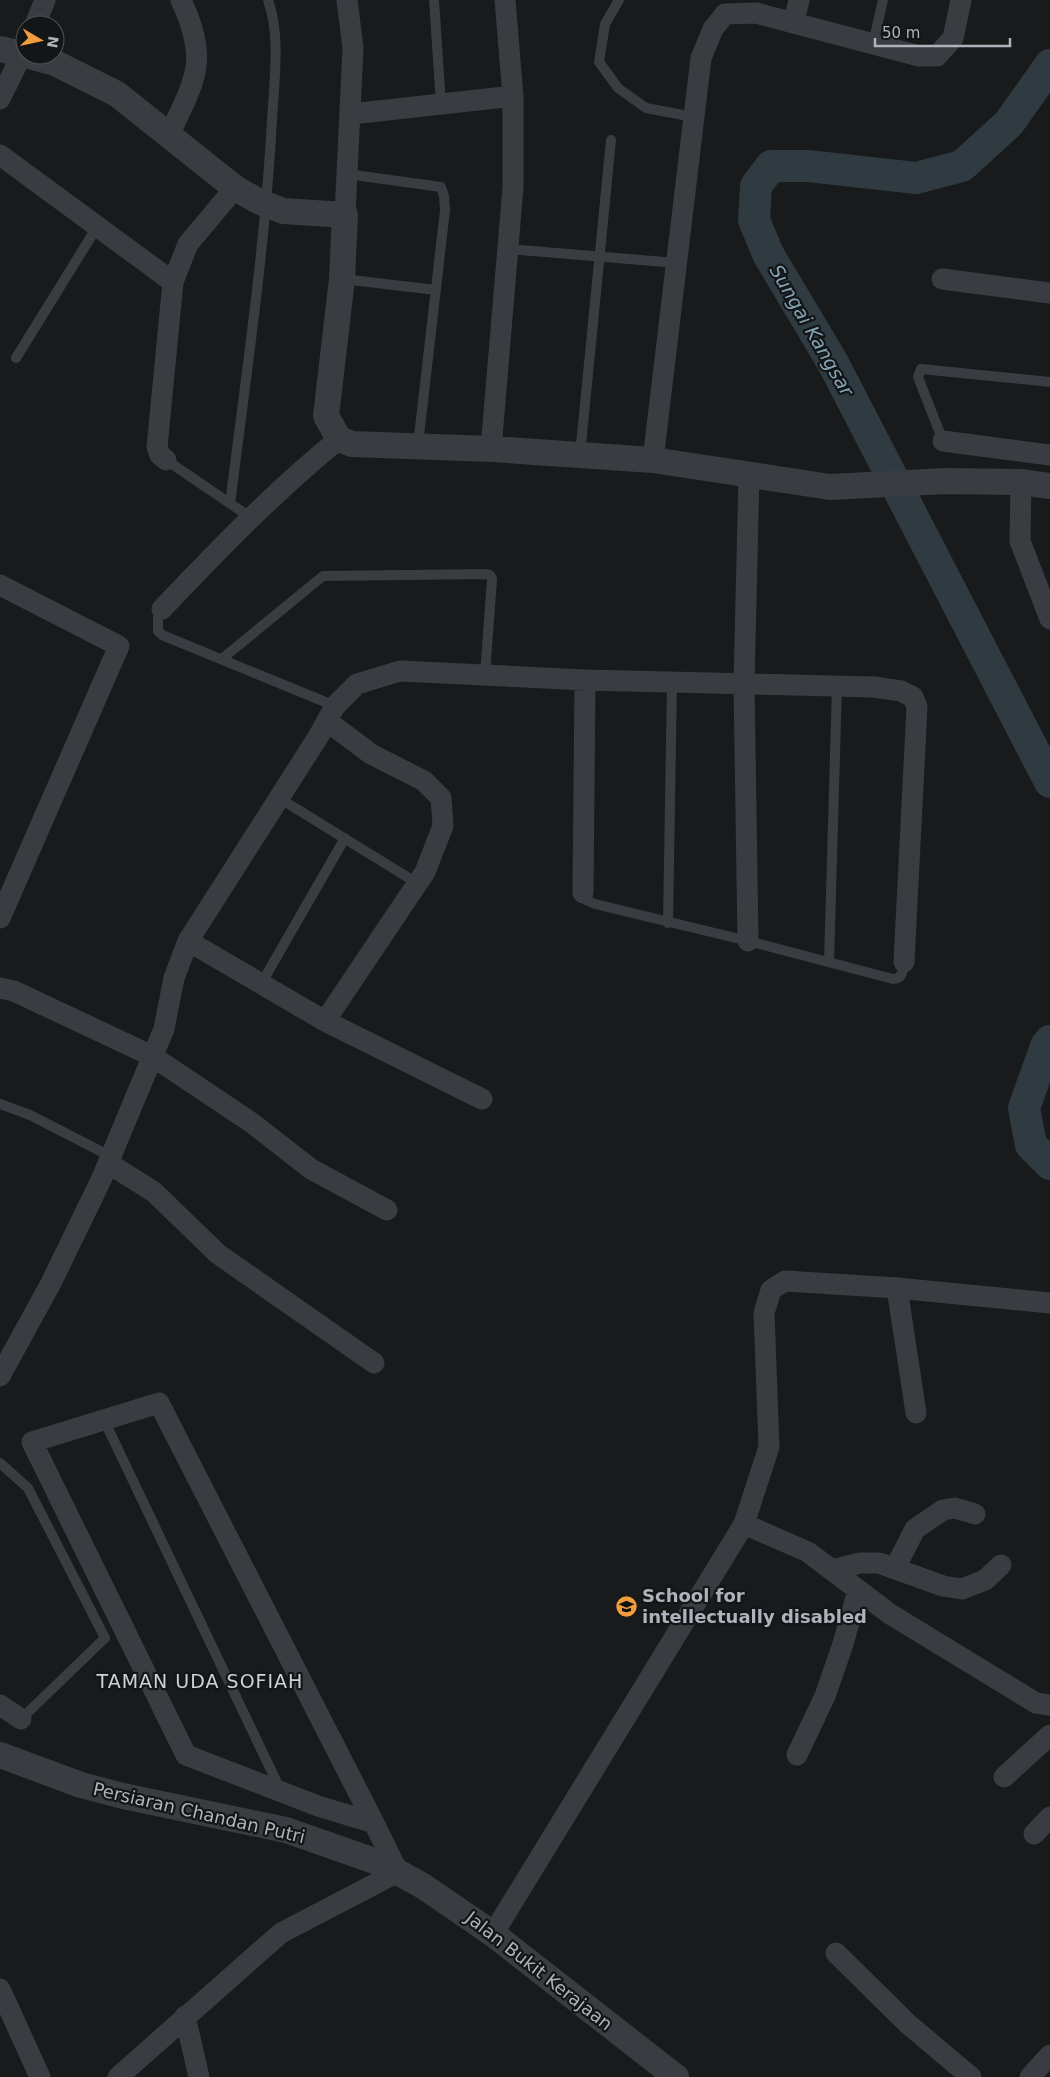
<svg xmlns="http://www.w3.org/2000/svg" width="1050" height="2077" viewBox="0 0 1050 2077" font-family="'DejaVu Sans',sans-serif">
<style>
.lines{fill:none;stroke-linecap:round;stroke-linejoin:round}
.river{stroke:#2f3b40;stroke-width:32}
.service{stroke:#3a3c41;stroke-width:10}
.minor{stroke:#3a3c41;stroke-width:21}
.tertiary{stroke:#3a3c41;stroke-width:26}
.labels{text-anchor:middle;stroke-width:4.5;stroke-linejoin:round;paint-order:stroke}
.poi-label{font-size:18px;font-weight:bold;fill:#acb3bb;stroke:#141517;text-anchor:start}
.street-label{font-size:18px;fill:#acb3bb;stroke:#141517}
.water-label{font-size:19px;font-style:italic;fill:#84a4b5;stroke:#141517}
.neighbourhood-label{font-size:19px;letter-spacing:1px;fill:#cdd1d7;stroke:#141517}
</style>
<rect width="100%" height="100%" fill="#191a1c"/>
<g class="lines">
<!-- river -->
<path class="river" d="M1050,65l-41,58 -47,43 -46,12 -108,-12h-37l-15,20 -2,34 14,34 65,109 217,419
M1050,1041l-4,5 -22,62 7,37 19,19"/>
<!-- service -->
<path class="service" d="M434,0l7,104
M619,0l-14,24 -6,38 19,26 28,20 48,9
M873,44l10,-44
M347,174l94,13 3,9 1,14 -27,235
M508,249l169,14
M343,279l93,11
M16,358l81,-131
M943,441l-25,-64 3,-8 129,13
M580,455l31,-315
M166,460l84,57
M230,504c16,-128 35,-255 42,-384 2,-38 9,-84 -4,-120
M162,609l-4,8v14l4,4 173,71
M223,658l100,-82 162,-2 5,1 2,4 -7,96
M279,798l138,85
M583,893l3,7 9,4 153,37 145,38c10,0 10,-9 11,-17
M668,923l4,-241
M829,962l8,-276
M261,984l84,-146
M0,1104l30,11 80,41
M104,1420l176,369
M0,1463l28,25 77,150 -84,81"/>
<!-- minor -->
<path class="minor" d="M794,22l5,-22
M35,25l10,-25
M0,99l25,-51
M351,114l162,-18
M169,135c27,-57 40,-74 12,-135
M0,155l173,127
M345,215l8,-167 -6,-48
M942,279l108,14
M943,441l107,14
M491,449l22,-262v-91l-8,-96
M166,460l-6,-5 -3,-8 16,-165 15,-38 47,-56
M653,460l48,-402 12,-29 12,-15 31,-1 163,43h18l16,-18 8,-38
M1021,482l-1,59 30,78
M0,585l119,61 -119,272
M162,609c57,-60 113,-118 177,-170
M583,893l2,-213
M188,941l137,80 157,78
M748,941l-4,-257 5,-210
M0,988l14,3 138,65 100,67 59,46 76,41
M325,1021l100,-149 18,-46 -2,-28 -17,-17 -53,-27 -44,-33
M108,1163l46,29 64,62 156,109
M897,1288l19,125
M0,1376l51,-93 50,-103 63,-151 10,-51 14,-37 130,-204 17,-31 22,-22 43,-13 185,9 289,7 27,4 12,6 4,10 -13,255
M744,1524l64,28 82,62 146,89 14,2
M895,1568l20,-39 28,-19 12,-2 20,6
M832,1570l28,-7h19l64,23 19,3 23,-9 16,-15
M0,1705l21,14
M797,1755l28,-59 18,-52 15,-54
M1004,1777l46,-42
M1034,1834l16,-17
M493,1934l251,-410 25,-77 -5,-134 7,-23 14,-9 112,7 153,15
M836,1953l72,71 63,53
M0,1989l40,88
M185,2016l14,61
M118,2077l163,-144 117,-61 -24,-49 -215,-420 -127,39 154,313 132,51 56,17
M1030,2077l20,-22"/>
<!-- tertiary -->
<path class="tertiary" d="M0,49l25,6
M25,55l30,8 62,31 118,94 23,13 25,10 62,4 -3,64 -16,137 13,23 13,5 139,5 162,11 177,27 116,-6 75,1 29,4
M0,1755l81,30 42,11 163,34 97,34 40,22 70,48 183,143"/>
</g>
<!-- icons -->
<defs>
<symbol id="school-disc" viewBox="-11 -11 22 22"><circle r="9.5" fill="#f29d3b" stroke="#141517"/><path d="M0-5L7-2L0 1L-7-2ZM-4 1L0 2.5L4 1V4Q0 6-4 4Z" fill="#111"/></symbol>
</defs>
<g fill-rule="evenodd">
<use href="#school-disc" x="614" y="1594" width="25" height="25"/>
</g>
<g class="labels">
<!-- poi labels -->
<g class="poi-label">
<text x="642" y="1602">School for<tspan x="642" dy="21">intellectually disabled</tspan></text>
</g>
<!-- street labels -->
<g class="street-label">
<text transform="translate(199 1813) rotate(13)" y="6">Persiaran Chandan Putri</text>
<text transform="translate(539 1971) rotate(38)" y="6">Jalan Bukit Kerajaan</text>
</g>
<!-- water labels -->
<g class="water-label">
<text transform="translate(812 330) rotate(60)" y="7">Sungai Kangsar</text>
</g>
<!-- neighbourhood labels -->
<g class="neighbourhood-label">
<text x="200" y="1688">TAMAN UDA SOFIAH</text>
</g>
</g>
<!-- north arrow -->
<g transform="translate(40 40) rotate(99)"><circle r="24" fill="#141517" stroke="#515459"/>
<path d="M0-4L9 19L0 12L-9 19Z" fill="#f29d3b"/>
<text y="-8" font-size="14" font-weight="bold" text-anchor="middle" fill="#acb3bb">N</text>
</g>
<!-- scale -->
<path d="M875 38v8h135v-8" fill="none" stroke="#acb3bb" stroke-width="2.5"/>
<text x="882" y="38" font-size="15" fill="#acb3bb" stroke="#141517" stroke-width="4" paint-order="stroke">50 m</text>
</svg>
